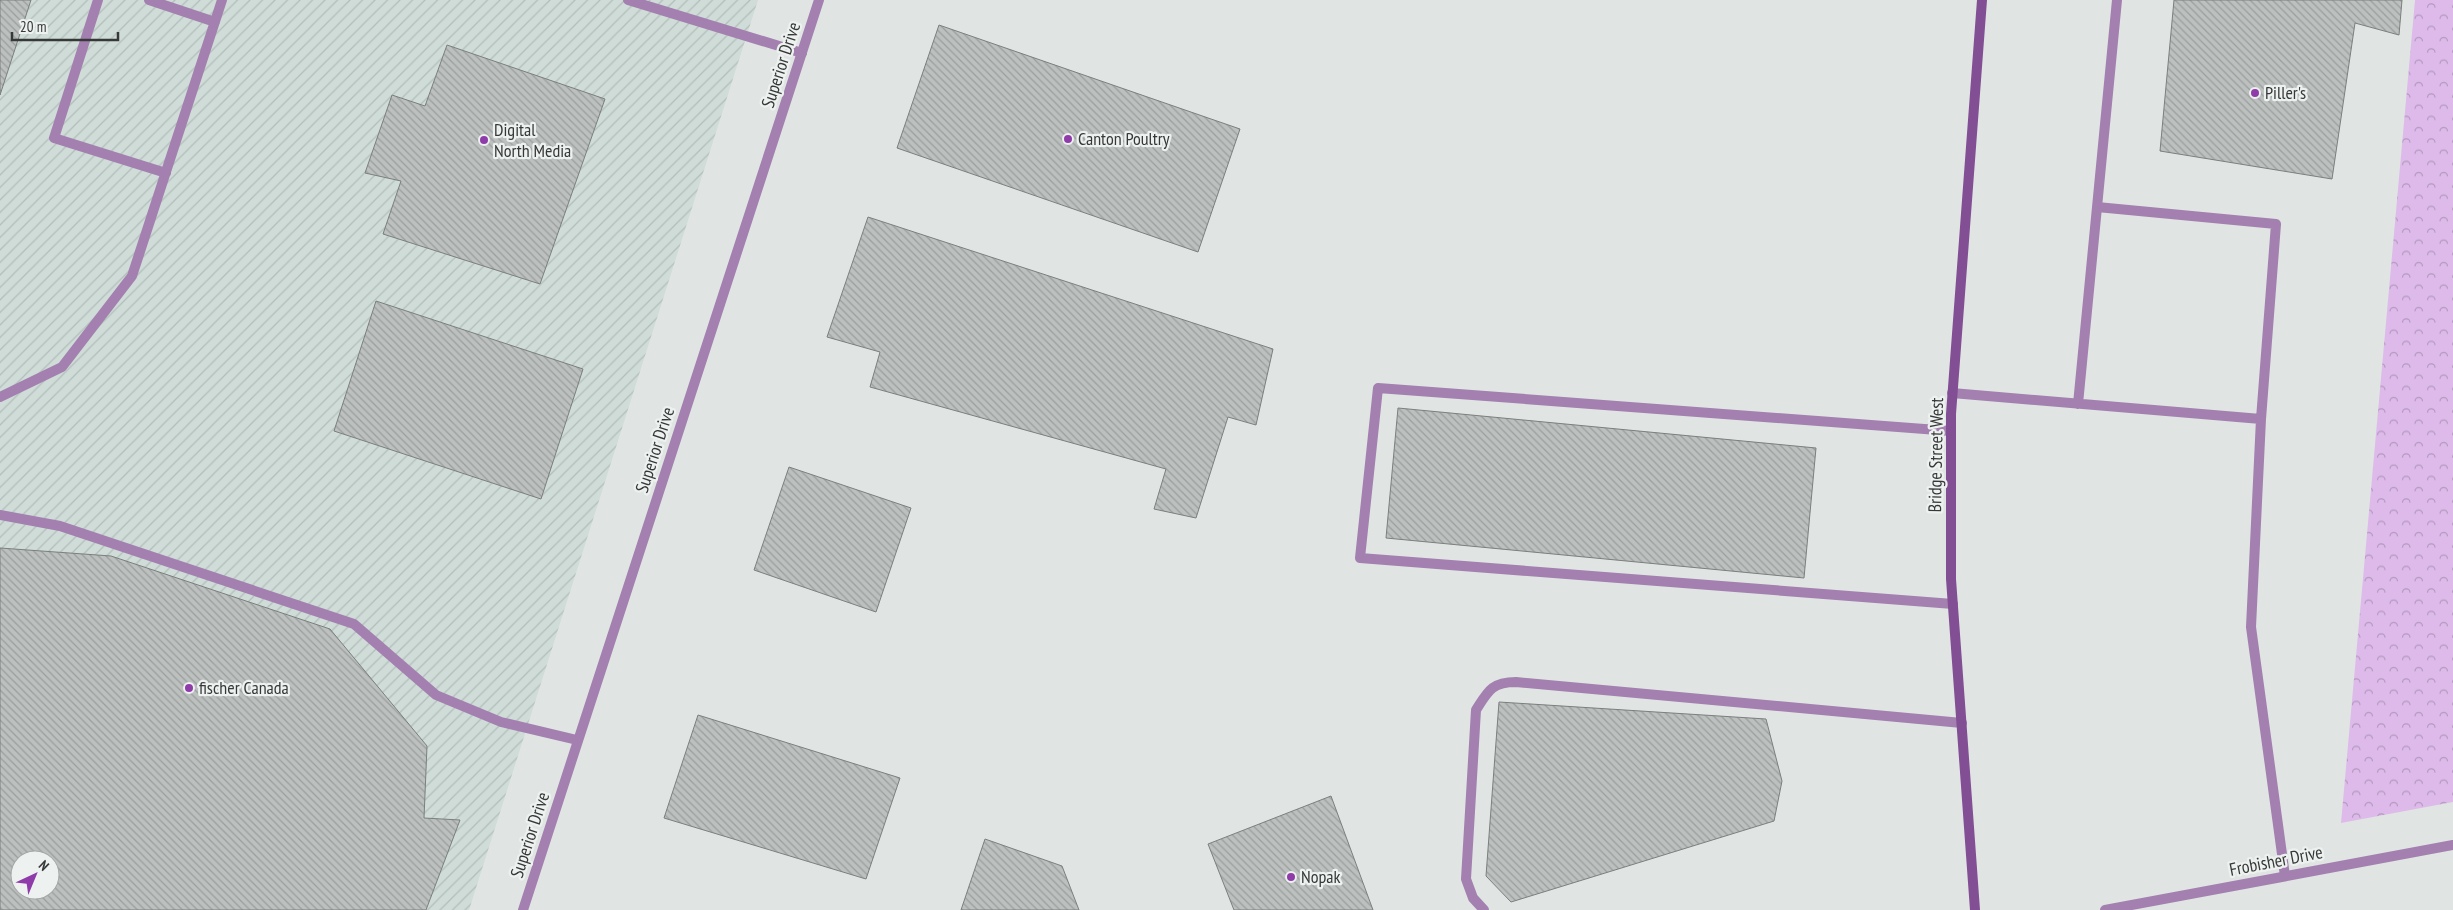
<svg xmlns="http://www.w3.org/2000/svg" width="2453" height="910" viewBox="0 0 2453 910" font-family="'PT Sans Narrow',sans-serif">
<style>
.industrial{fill:url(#industrial-furrows);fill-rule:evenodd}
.park{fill:url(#park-crowns)}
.building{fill:url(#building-back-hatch);stroke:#7b7f7d;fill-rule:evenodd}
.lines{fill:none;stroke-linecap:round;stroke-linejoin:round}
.lane{stroke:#a380b0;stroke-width:10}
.street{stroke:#a380b0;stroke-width:10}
.secondary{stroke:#824e94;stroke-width:10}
.poi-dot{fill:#8f3caa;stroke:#edf2f0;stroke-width:2}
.labels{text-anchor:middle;stroke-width:4.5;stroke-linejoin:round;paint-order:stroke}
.street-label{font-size:18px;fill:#373938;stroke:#edf2f0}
.poi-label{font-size:18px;fill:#373938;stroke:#edf2f0;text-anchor:start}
</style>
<defs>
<pattern id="industrial-furrows" width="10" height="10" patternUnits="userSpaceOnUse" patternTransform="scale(1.25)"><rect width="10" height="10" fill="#cfdcd7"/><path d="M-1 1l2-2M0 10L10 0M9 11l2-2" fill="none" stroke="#b2beb9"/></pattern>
<pattern id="park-crowns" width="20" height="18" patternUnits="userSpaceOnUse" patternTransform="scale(1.25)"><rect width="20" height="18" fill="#ddbaea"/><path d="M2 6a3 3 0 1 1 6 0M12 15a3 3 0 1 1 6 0" fill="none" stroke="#b498bf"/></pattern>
<pattern id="building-back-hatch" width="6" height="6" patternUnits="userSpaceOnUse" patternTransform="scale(1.25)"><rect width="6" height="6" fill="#bcc1bf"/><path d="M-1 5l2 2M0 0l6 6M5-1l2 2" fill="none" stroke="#9a9e9c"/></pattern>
</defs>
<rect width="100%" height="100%" fill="#e0e5e3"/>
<!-- industrial -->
<path class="industrial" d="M0,0h758l-289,910h-469zM20,860h30v30h-30z"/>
<!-- park -->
<path class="park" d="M2415,0h38v802l-112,21z"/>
<!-- building -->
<path class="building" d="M0,0h31l-31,95z
M2174,0h228l-3,35 -44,-12 -23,156 -172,-28z
M939,25l301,104 -42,123 -301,-104z
M447,45l158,54 -65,185 -157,-50 18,-53 -36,-8 27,-78 33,11z
M868,217l405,132 -17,76 -28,-8 -32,101 -42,-9 12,-40 -296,-82 10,-35 -53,-15z
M376,301l207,68 -42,130 -207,-68z
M1398,408l418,40 -12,130 -418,-40z
M789,467l122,41 -35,104 -122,-42z
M0,548l111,8 219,73 97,117 -3,72 36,2 -34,90h-426zM20,860h30v30h-30z
M1499,702l267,17 16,62 -8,40 -263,81 -25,-26z
M698,715l202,63 -34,101 -202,-61z
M1331,796l42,114h-139l-26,-66z
M985,839l77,27 17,44h-118z"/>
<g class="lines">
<!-- lane -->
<path class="lane" d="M98,0l-44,138 112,35
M149,0l66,22
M628,0l174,53
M2097,207l179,17 -15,195 -10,208 34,249
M1952,393l309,26
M0,397l62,-30 70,-91 90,-276
M2078,404l39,-404
M1951,431l-573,-43 -18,170 593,46
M0,515l60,11 294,98 82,71 65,27 76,18
M1484,910l-11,-12 -7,-19 10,-169c12,-19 16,-28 40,-28l446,41"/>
<!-- street -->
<path class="street" d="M523,910l296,-910
M2105,910l348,-65"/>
<!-- secondary -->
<path class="secondary" d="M1975,910l-24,-331v-165l31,-414"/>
</g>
<!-- markers -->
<g class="poi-dot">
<circle cx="2255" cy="93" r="5"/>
<circle cx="1068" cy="139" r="5"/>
<circle cx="484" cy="140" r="5"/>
<circle cx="189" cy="688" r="5"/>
<circle cx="1291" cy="877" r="5"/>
</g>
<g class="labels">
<!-- street labels -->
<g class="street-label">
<text transform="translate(781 65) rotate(-72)" y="6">Superior Drive</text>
<text transform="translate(655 450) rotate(-72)" y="6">Superior Drive</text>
<text transform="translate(1936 455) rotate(-89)" y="6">Bridge Street West</text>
<text transform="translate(530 835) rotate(-72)" y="6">Superior Drive</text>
<text transform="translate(2276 861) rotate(-11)" y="6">Frobisher Drive</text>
</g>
<!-- poi labels -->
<g class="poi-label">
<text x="2265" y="99">Piller's</text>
<text x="494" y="136">Digital<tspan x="494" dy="21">North Media</tspan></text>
<text x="1078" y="145">Canton Poultry</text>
<text x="199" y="694">fischer Canada</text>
<text x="1301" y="883">Nopak</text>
</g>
</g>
<!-- north arrow -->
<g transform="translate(35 875) rotate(44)"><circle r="24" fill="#edf2f0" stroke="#a4a8a6"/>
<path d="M0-4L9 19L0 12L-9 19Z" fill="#8f3caa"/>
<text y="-8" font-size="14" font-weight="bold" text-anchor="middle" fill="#373938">N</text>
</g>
<!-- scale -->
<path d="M12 32v8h106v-8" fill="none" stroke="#373938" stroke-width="2.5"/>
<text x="20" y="32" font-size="15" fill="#373938" stroke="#edf2f0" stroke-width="4" paint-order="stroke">20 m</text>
</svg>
